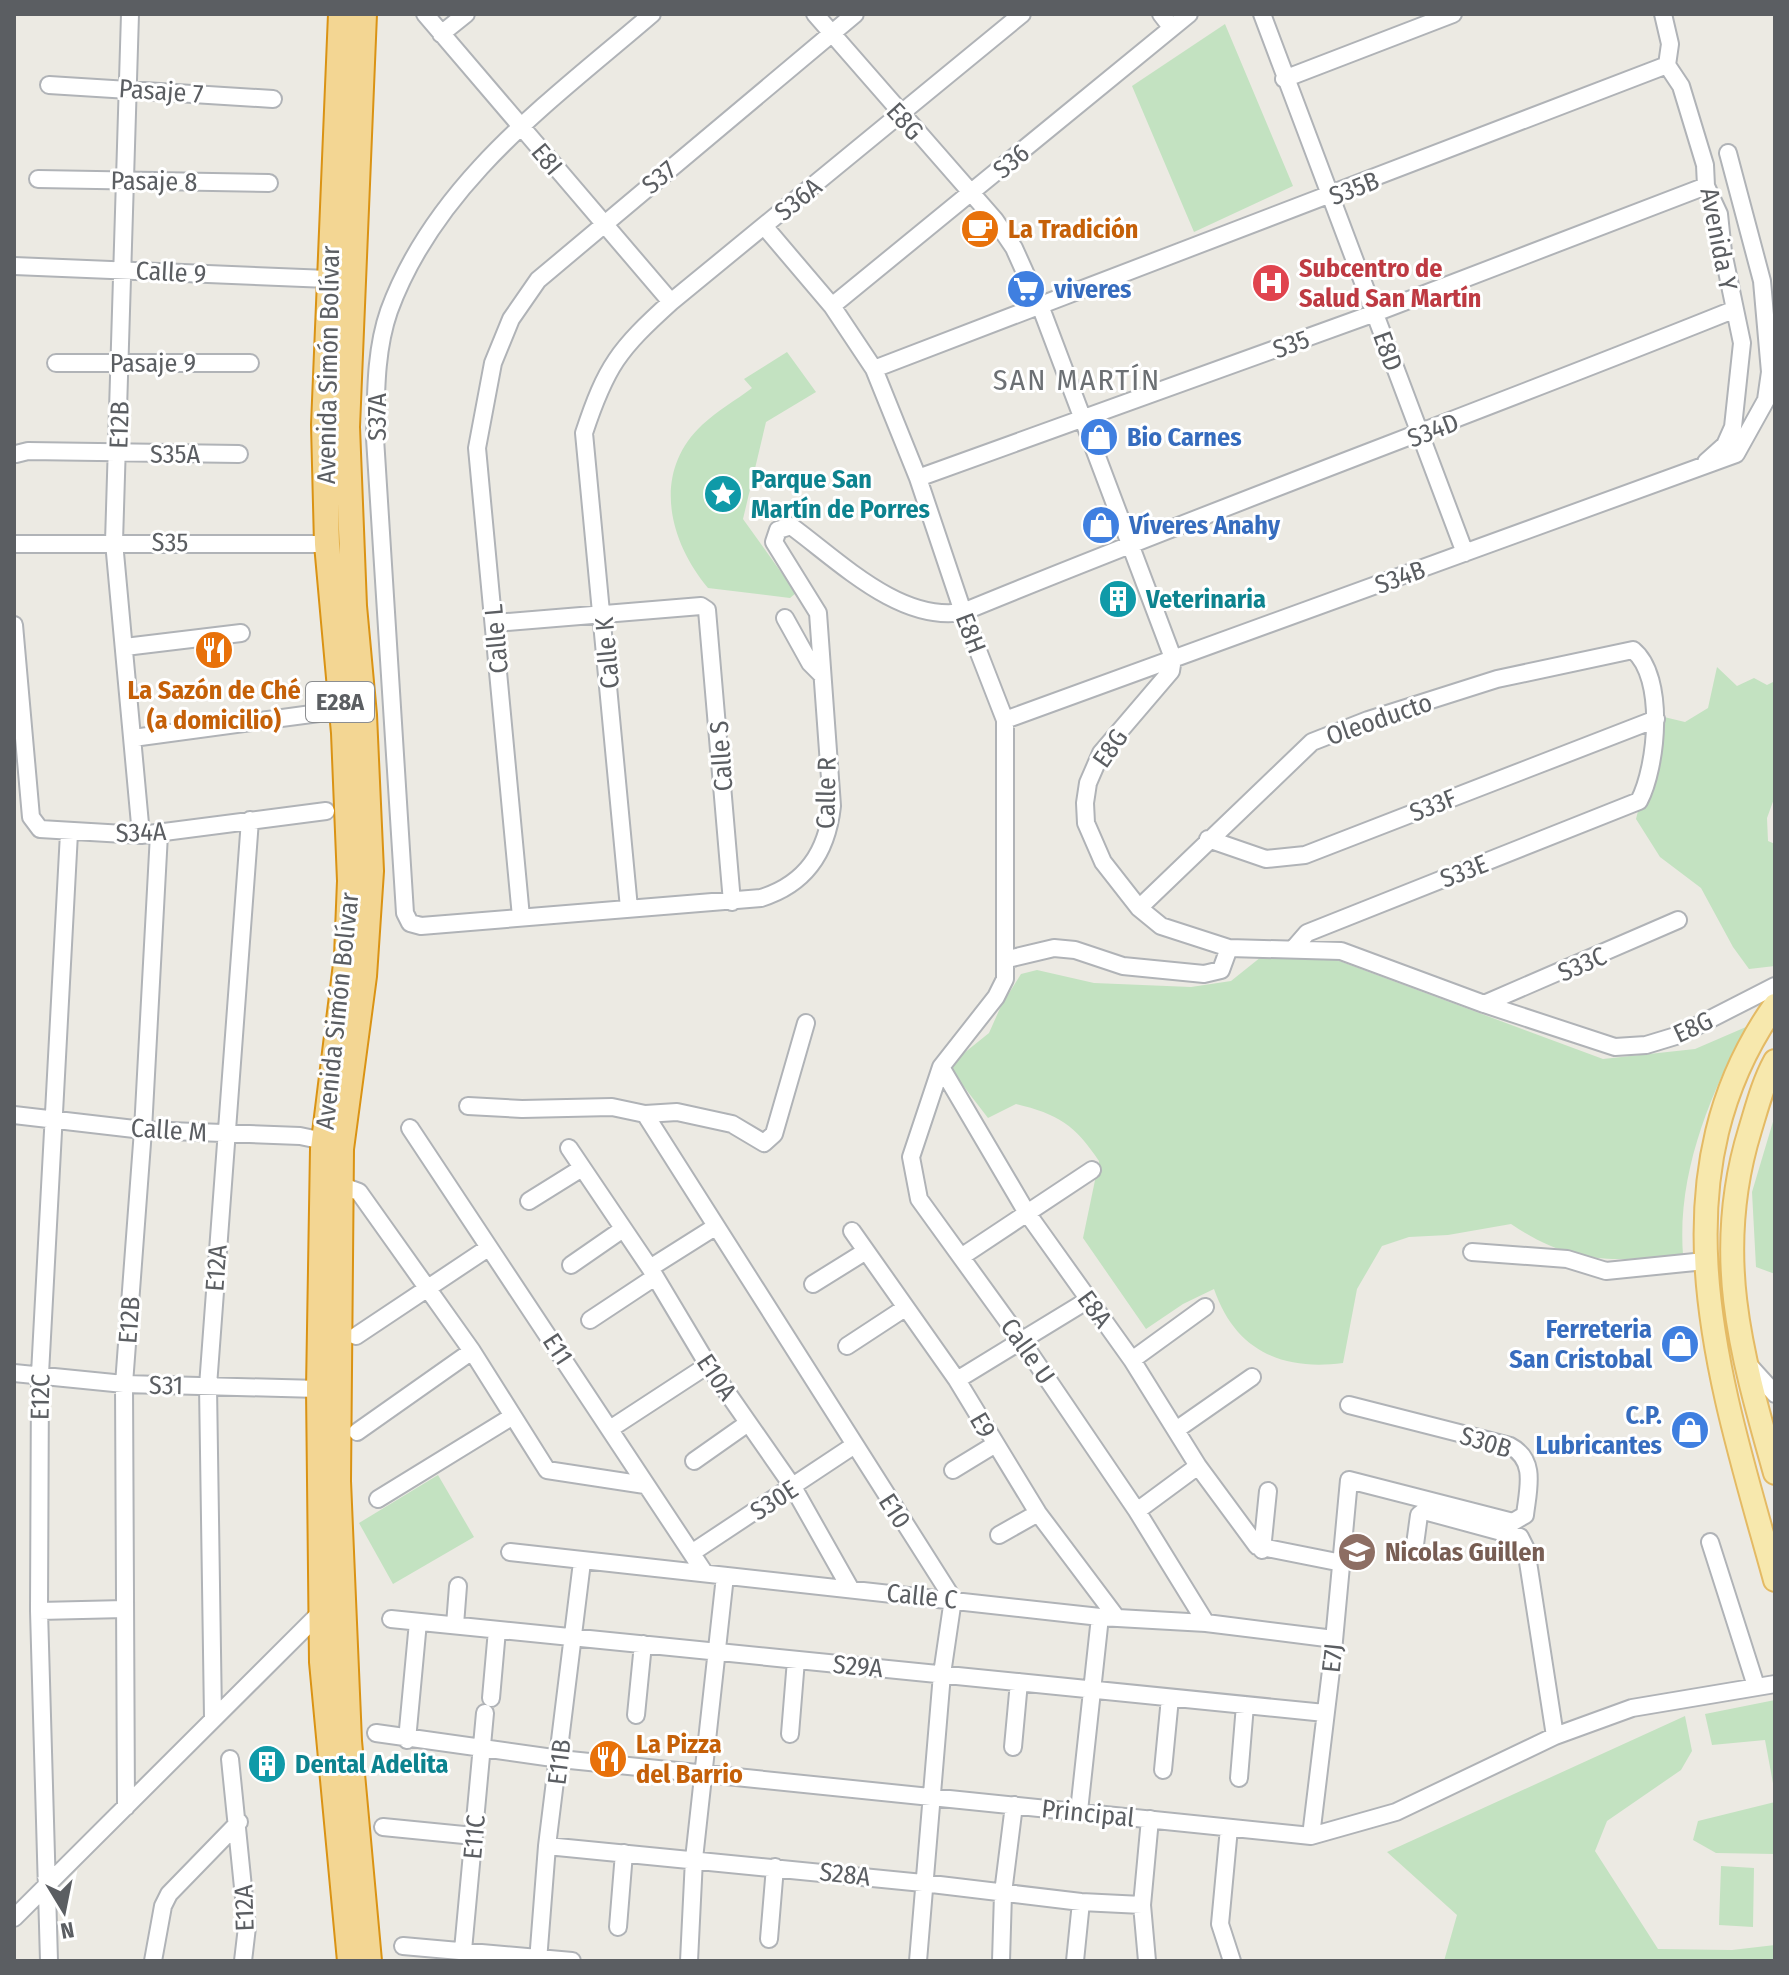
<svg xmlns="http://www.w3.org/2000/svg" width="1789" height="1975" viewBox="0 0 1789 1975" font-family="'Fira Sans Condensed',sans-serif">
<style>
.green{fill:#c3e2c1}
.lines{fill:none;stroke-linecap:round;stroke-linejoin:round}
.minor-casing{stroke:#b0b3b7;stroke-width:20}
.major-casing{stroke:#e4ba64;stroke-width:26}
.highway-casing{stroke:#da9314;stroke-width:28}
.minor{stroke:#fff;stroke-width:16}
.major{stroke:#f7e8ad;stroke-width:22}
.highway{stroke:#f3d693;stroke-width:24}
.labels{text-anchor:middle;stroke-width:6;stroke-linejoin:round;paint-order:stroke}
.shield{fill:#fff;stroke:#8c8e91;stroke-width:2}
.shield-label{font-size:24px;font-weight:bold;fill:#5b5e62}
.street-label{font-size:26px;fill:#5b5e62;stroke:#fff}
.food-label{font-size:26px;font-weight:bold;fill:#c56008;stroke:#fff;text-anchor:start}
.health-label{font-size:26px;font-weight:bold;fill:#be3a42;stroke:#fff;text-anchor:start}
.shop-label{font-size:26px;font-weight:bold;fill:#366cbe;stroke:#fff;text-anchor:start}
.culture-label{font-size:26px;font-weight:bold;fill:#0d838f;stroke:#fff;text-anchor:start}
.education-label{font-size:26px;font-weight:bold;fill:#785e54;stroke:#fff;text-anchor:start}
.quarter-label{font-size:30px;letter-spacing:2px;fill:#6c7074;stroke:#fff}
</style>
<rect width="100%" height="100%" fill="#eceae3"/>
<!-- green -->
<path class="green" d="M1225,24l68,162 -99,46 -62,-146z
M787,352l29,40 -50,30 -23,97 53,74 -6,5 -82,-10c-40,-48 -56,-116 -6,-163 15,-14 34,-25 50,-37l-8,-9z
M1717,667l20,19 17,-8 13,7 8,-4v115l-8,22 1,23 7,3v122l-26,3 -16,-22 -32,-59 -41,-31 -24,-38 17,-68 8,-2 3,-32 21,5 23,-14z
M1261,957l73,2 269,100 92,-10 51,-22c-37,70 -69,147 -63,228 -72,6 -109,11 -172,-31l-63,11 -39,2 -27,9 -25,43 -14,74c-62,8 -108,-13 -129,-74l-31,15 -37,25 -63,-91 16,-77c-24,-36 -41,-47 -83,-57l-28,14 -40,-52 41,-33 12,-27 20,-32 16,-4 57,13 97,4 40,-6z
M1775,1115v159l-19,-7 -4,-75z
M438,1475l36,62 -81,47 -34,-61z
M1775,1700v94l-10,-54 -53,5 -7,-31z
M1685,1716l7,35 -11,19 -74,51 -12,30 63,98 74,1 43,-5v16h-331l13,-46 -70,-63z
M1775,1802v52l-59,-1 -23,-13 5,-19z
M1721,1866l33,2 -1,59 -34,-2z"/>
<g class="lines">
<defs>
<path id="minor" d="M130,14l-16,528 27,293
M425,14l246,288
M652,14c-100,86 -216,168 -263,297 -14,40 -13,85 -14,127l30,475 5,10 11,3 340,-28c45,-14 66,-46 71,-92l-14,-193 -44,-71 4,-12 13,-4c48,35 109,97 172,86 255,-105 514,-199 770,-302
M815,14l180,206 19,28 27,60 132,350 -2,13 -70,82 -13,30 -3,20 1,20 17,39 36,46 22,18 68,22 112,3 143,53 131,43 31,-2 33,-10 96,-49
M1161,14l10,13
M1262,14l203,539
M1663,14l7,30 -3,21 14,21 24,79 1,21 13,28 4,38 19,91 -9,84 -8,18 -19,17
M441,34l25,-20
M1284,79l169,-65
M49,85l224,14
M38,179l231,4
M764,226l68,80 42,63 44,109 45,134 42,108v259l-9,18 -55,70 -30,90 8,42 102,141 116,171 69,112
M14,266l314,13
M832,306l357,-292
M56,363h194
M874,369l793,-304
M16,454l12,-3 211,3
M918,478l457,-165 331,-127
M14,544h313
M785,618l25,45 12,12
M495,623l206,-17 6,4 25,292
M14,625l17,192 9,12 101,6 185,-24
M125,647l116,-14
M1005,720l731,-266 30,-54 4,-28 -8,-91 -34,-128
M133,738l186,-25
M1208,839l58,20 39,-4 351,-136
M629,908l-45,-475c22,-67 35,-84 87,-131l351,-288
M1139,908l173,-166 56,-22 129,-41 136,-29c33,27 24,117 6,151l-332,132 -13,15
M521,917l-44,-469 16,-85 18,-44 27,-39 317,-266
M1008,959l46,-11 21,2 48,16 81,8 17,-4 8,-22
M1484,1004l194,-84
M941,1067l86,146 105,147 66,106 59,80 85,17
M468,1106l54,3 90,-2 33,7 32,-2 55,12 32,19 10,-9 32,-111
M645,1114l308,485 -11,75 -24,287
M14,1115l129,15 157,6 24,5
M410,1128l294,444
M569,1148l81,120 58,97 85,122 57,101
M340,1185l19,7 113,159 75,119 98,15
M529,1201l53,-33
M852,1231l105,149 81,133 79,105
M1472,1252l95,7 39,12 99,-10
M961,1257l131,-87
M571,1265l52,-36
M650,1268l65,-41
M813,1284l53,-33
M590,1320l65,-43
M356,1336l132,-88
M847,1346l58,-38
M1132,1360l73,-53
M1747,1363l28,31
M14,1373l110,11 195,5
M957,1380l131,-80
M610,1429l98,-64
M1176,1430l76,-53
M357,1432l115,-81
M694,1461l54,-38
M953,1470l41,-25
M378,1499l135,-83
M1137,1511l61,-45
M999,1535l39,-22
M1710,1542l46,144
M1262,1550l6,-59
M510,1552l590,65 106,6 128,16
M693,1552l160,-106
M1414,1552l5,-37 5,-4 96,26 6,12 29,187
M39,1611l86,-2
M391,1619l934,94
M455,1625l3,-39
M491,1698l6,-68
M636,1715l7,-71
M213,1717l-5,-331 42,-566
M376,1733l184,26 751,77 85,-24 159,-76 77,-28 143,-24
M790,1734l6,-74
M407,1740l11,-118
M1013,1747l6,-65
M230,1759l17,168 -4,34
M1163,1770l7,-72
M1239,1778l6,-73
M126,1807l-2,-423 19,-254 16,-296
M1079,1811l21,-194
M383,1827l91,9
M1229,1828l-9,96 12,37
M1311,1836l21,-174 17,-182 164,42 12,-7c3,-26 12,-55 -15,-69l-161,-41
M547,1846l376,37 158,19 61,3
M14,1918l308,-307
M618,1927l6,-74
M769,1939l6,-72
M403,1946l169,15
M49,1961l-10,-350 1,-237 29,-541
M153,1961l10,-55 6,-12 70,-72
M462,1961l23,-248
M538,1961l9,-115 35,-284
M689,1961l5,-102 31,-283
M1001,1961l2,-68 11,-88
M1075,1961l6,-59
M1147,1961l-5,-56 8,-86"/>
<path id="major" d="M1775,1005c-126,178 -52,386 0,575
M1775,1061c-12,22 -18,46 -25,69 -38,124 -9,223 25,343"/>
<path id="highway" d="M341,14l-17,411 3,119 17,189 6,148 -3,75 -24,193 -4,240 3,273 28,299
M364,14l-17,413 7,179 10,109 7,156 -7,105 -23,173 -3,332 11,260 20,220"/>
</defs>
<!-- minor casing -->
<use href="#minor" class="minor-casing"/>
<!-- major casing -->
<use href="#major" class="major-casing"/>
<!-- highway casing -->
<use href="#highway" class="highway-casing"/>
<!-- minor -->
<use href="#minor" class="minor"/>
<!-- major -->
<use href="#major" class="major"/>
<!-- highway -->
<use href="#highway" class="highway"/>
</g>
<!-- icons -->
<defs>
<symbol id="cafe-disc" viewBox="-11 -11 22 22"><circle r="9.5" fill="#e8710a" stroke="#fff"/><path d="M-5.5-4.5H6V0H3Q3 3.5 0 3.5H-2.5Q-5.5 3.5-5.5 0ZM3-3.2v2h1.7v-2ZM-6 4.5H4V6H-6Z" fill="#fff"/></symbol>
<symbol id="hospital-disc" viewBox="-11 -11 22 22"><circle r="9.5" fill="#e0444e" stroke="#fff"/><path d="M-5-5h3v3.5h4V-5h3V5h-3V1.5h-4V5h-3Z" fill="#fff"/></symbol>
<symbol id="supermarket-disc" viewBox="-11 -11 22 22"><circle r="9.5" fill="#3f7fe0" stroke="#fff"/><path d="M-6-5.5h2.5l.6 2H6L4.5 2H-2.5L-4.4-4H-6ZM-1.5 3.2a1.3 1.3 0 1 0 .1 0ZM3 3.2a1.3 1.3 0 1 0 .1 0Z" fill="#fff"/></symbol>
<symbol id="shop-disc" viewBox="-11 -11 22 22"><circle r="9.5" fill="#3f7fe0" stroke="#fff"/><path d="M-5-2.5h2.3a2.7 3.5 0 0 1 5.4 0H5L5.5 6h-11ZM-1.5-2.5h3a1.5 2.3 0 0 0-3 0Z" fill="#fff"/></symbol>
<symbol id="sight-disc" viewBox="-11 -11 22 22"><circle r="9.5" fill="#0f9aa8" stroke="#fff"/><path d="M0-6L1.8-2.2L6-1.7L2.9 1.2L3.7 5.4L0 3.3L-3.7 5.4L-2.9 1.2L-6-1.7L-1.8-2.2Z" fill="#fff"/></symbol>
<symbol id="building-disc" viewBox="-11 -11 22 22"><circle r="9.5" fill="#0f9aa8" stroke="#fff"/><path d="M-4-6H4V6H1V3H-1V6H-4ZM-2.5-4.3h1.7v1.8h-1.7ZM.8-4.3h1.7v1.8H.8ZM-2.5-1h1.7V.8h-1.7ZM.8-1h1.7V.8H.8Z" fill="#fff"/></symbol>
<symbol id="restaurant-disc" viewBox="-11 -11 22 22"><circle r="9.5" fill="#e8710a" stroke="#fff"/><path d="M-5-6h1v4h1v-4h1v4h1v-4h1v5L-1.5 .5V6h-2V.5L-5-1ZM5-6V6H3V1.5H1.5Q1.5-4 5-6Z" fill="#fff"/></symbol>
<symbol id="school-disc" viewBox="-11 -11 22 22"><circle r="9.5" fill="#8d6e63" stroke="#fff"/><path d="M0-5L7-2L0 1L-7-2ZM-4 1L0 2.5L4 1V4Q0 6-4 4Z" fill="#fff"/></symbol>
</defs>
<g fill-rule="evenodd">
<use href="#cafe-disc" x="958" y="207" width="44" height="44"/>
<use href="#hospital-disc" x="1249" y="261" width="44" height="44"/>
<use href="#supermarket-disc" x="1004" y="267" width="44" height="44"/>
<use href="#shop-disc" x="1077" y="415" width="44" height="44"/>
<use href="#sight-disc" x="701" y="472" width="44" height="44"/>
<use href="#shop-disc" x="1079" y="503" width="44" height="44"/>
<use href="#building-disc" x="1096" y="577" width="44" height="44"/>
<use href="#restaurant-disc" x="192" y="628" width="44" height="44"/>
<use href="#shop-disc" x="1658" y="1322" width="44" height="44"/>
<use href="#shop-disc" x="1668" y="1408" width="44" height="44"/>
<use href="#school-disc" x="1335" y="1530" width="44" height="44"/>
<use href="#restaurant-disc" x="586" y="1737" width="44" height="44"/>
<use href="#building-disc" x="245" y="1742" width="44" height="44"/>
</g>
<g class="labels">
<!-- shield labels -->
<rect class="shield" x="306" y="682" width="68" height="40" rx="6"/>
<g class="shield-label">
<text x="340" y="710">E28A</text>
</g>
<!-- street labels -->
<g class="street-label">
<text transform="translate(161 91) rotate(4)" y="9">Pasaje 7</text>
<text transform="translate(905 121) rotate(48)" y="9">E8G</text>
<text transform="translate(547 159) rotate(50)" y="9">E8I</text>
<text transform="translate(1011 161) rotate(-40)" y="9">S36</text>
<text transform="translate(659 177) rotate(-40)" y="9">S37</text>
<text transform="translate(154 181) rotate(1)" y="9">Pasaje 8</text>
<text transform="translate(1354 188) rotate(-21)" y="9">S35B</text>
<text transform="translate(798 199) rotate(-39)" y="9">S36A</text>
<text transform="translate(1719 239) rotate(79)" y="9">Avenida Y</text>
<text transform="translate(171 272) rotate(3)" y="9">Calle 9</text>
<text transform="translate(1291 344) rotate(-20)" y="9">S35</text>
<text transform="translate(1388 351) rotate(70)" y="9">E8D</text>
<text x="153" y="372">Pasaje 9</text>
<text transform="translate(328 365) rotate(-89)" y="9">Avenida Simón Bolívar</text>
<text transform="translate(377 417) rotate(-90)" y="9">S37A</text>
<text transform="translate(119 425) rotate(-88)" y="9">E12B</text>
<text transform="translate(1433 430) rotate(-21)" y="9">S34D</text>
<text x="175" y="463">S35A</text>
<text transform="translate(170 542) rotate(1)" y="9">S35</text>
<text transform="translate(1400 577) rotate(-20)" y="9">S34B</text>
<text transform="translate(971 633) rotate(69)" y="9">E8H</text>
<text transform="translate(496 639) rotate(-95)" y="9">Calle L</text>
<text transform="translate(607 653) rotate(-95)" y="9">Calle K</text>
<text transform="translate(1379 719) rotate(-19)" y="9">Oleoducto</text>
<text transform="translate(1110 748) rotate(-55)" y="9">E8G</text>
<text transform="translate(721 756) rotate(-94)" y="9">Calle S</text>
<text transform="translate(826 793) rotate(-89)" y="9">Calle R</text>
<text transform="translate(1433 805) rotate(-21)" y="9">S33F</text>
<text transform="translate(141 832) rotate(-2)" y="9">S34A</text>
<text transform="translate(1464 871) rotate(-21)" y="9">S33E</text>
<text transform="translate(1582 964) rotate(-23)" y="9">S33C</text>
<text transform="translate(337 1011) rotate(-84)" y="9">Avenida Simón Bolívar</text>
<text transform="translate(1693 1027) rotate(-25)" y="9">E8G</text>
<text transform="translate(169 1130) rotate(4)" y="9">Calle M</text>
<text transform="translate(216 1268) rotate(-86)" y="9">E12A</text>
<text transform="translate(1095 1309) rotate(54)" y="9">E8A</text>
<text transform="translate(129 1320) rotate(-86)" y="9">E12B</text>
<text transform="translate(558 1349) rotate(57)" y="9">E11</text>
<text transform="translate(1028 1351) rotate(55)" y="9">Calle U</text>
<text transform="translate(717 1377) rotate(56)" y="9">E10A</text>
<text transform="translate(166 1385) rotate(1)" y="9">S31</text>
<text transform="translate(40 1397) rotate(-89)" y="9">E12C</text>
<text transform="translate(983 1425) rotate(60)" y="9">E9</text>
<text transform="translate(1486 1442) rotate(17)" y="9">S30B</text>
<text transform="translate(774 1500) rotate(-33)" y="9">S30E</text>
<text transform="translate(895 1511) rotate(57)" y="9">E10</text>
<text transform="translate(922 1596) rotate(6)" y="9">Calle C</text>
<text transform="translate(1332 1658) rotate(-84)" y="9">E7J</text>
<text transform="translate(858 1666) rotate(5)" y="9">S29A</text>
<text transform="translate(559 1762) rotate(-83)" y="9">E11B</text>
<text transform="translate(1088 1813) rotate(6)" y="9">Principal</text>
<text transform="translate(474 1837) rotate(-85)" y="9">E11C</text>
<text transform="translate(845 1874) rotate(6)" y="9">S28A</text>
<text transform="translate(244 1908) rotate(-92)" y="9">E12A</text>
</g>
<!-- food labels -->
<g class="food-label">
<text x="1008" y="238">La Tradición</text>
<text x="214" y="699" text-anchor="middle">La Sazón de Ché<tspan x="214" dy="30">(a domicilio)</tspan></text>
<text x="636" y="1753">La Pizza<tspan x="636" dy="30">del Barrio</tspan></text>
</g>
<!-- health labels -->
<g class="health-label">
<text x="1299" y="277">Subcentro de<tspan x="1299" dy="30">Salud San Martín</tspan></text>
</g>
<!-- shop labels -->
<g class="shop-label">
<text x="1054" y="298">viveres</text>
<text x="1127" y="446">Bio Carnes</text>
<text x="1129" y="534">Víveres Anahy</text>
<text x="1652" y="1338" text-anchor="end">Ferreteria<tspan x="1652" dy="30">San Cristobal</tspan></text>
<text x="1662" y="1424" text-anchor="end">C.P.<tspan x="1662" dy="30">Lubricantes</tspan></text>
</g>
<!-- culture labels -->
<g class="culture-label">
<text x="751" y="488">Parque San<tspan x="751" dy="30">Martín de Porres</tspan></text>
<text x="1146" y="608">Veterinaria</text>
<text x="295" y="1773">Dental Adelita</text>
</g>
<!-- education labels -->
<g class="education-label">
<text x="1385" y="1561">Nicolas Guillen</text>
</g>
<!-- quarter labels -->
<g class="quarter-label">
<text x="1077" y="390">SAN MARTÍN</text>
</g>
</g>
<!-- border -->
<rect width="1789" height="1975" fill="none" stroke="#5b5e62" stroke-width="32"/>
<!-- north arrow -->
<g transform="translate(64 1911) rotate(170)" stroke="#ffffff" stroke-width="6" paint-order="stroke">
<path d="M0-6L14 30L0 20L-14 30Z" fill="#5b5e62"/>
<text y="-12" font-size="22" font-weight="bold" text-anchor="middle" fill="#5b5e62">N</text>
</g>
</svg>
